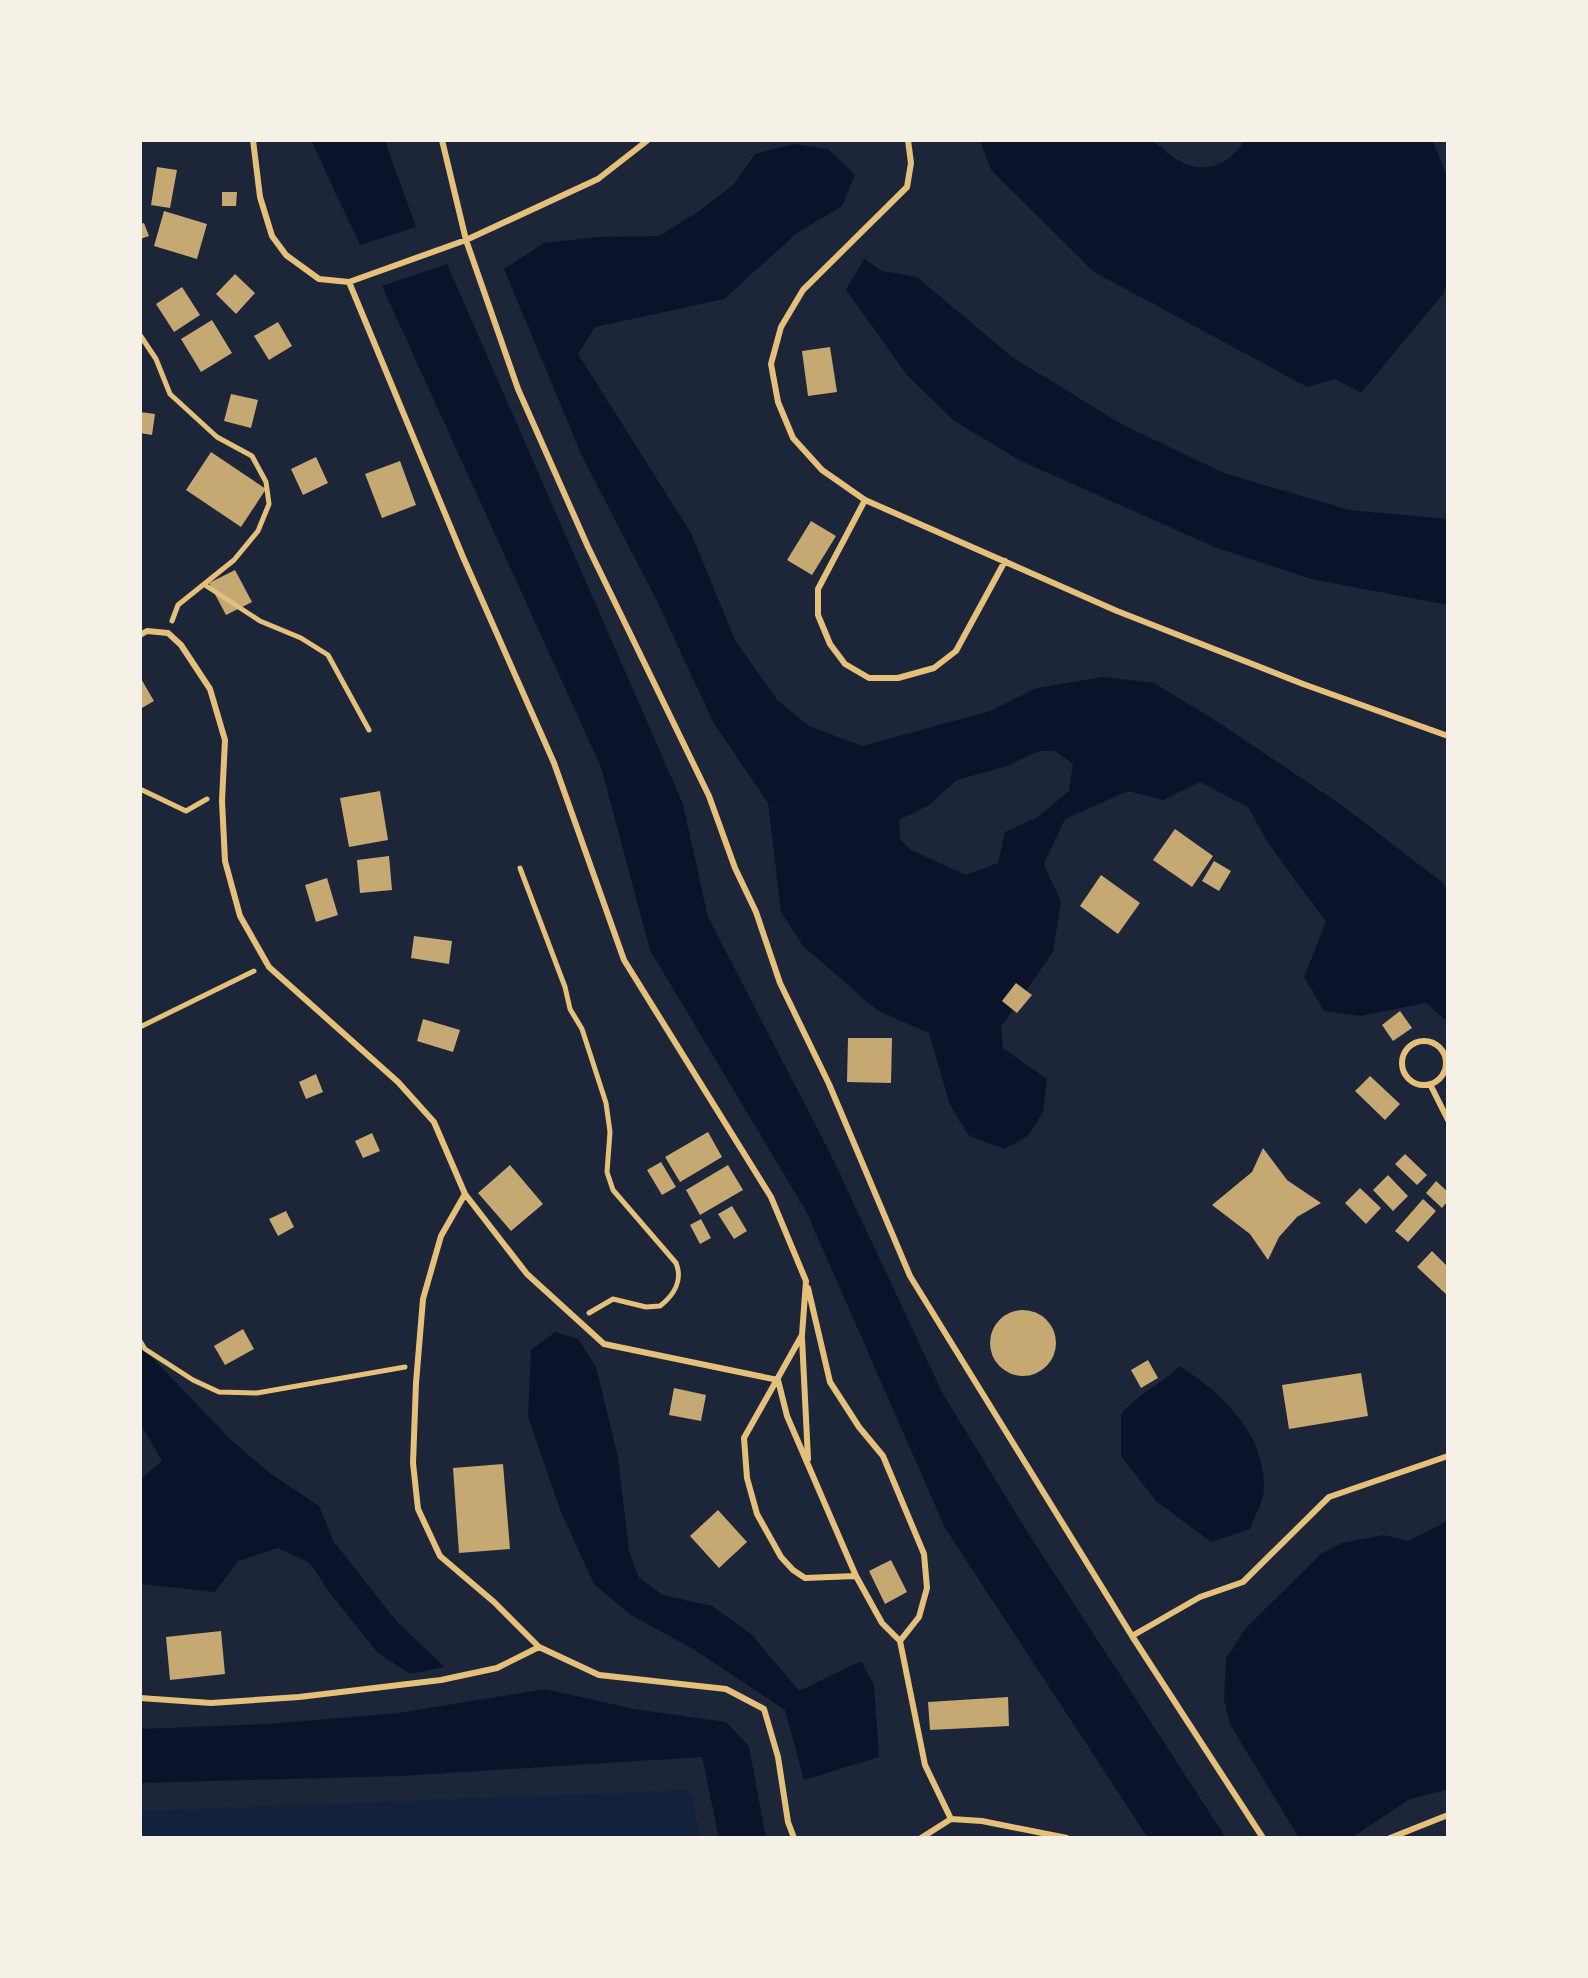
<svg xmlns="http://www.w3.org/2000/svg" width="1588" height="1978" viewBox="0 0 1588 1978" font-family="Inter,sans-serif">
<style>
.green{fill:#1d2539}
.water{fill:#0b132b;fill-rule:evenodd}
.building{fill:#c6a872}
.lines{fill:none;stroke-linecap:round;stroke-linejoin:round}
.path{stroke:#e5c07b;stroke-width:5}
.service{stroke:#e5c07b;stroke-width:6}
</style>
<rect width="100%" height="100%" fill="#14213d"/>
<!-- green -->
<path class="green" d="M140,140h1308v1698h-747l-11,-48 -550,21z"/>
<!-- water -->
<path class="water" d="M311,140h76l-2,1 31,86 -56,18z
M980,140c54,0 115,-4 167,0 15,1 29,30 59,27 17,-1 30,-13 39,-27h187l16,38v104l-5,12 -82,99 -26,-14 -28,8 -213,-115 -103,-102z
M794,144l34,5 27,26 -13,31 -45,27 -73,66 -129,28 -17,27 113,179 44,107 42,60 32,26 53,20 128,-35 47,-23 66,-11 51,6 64,39 122,82 103,79 5,8v131l-22,-19 -66,13 -36,-5 -20,-34 22,-55 -58,-79 -20,-36 -48,-25 -37,18 -35,-9 -63,28 -21,45 17,38 -8,50 -52,75 2,21 44,31 -4,33 -15,24 -24,13 -35,-13 -19,-31 -21,-72 -51,-22 -75,-65 -22,-34 -13,-109 -55,-81 -56,-121 -75,-145 -78,-187 40,-26 53,-6 62,-1 39,-24 36,-28 21,-30zM1039,751h16l18,13 -4,27 -33,27 -31,14 -7,31 -32,12 -55,-25 -11,-11 -1,-19 30,-15 28,-25 50,-14z
M864,259l18,12 35,6 95,80 111,68 101,48 125,37 99,9v86l-137,-26 -94,-31 -198,-88 -66,-40 -46,-45 -61,-85z
M447,264l236,540 25,113 121,234 114,243 85,139 198,305h-78l-203,-310 -138,-315 -157,-263 -49,-183 -219,-481z
M555,1332l23,7 18,28 22,90 11,94 10,27 24,17 49,11 40,29 47,56 62,-30 13,24 5,72 -75,23 -19,-70 -92,-61 -62,-34 -37,-31 -33,-72 -33,-95 3,-67z
M140,1345l89,93 42,36 48,32 15,36 64,81 47,44 -35,7 -33,-22 -48,-60 -19,-29 -32,-15 -40,13 -23,31 -75,-8v-104l22,-19 -22,-38z
M1180,1366c42,27 85,68 84,122 0,13 -10,29 -14,41l-39,13 -55,-41 -35,-45v-42c18,-21 39,-29 59,-48z
M1448,1521v268l-38,10 -59,39h-52l-69,-114 -6,-24 2,-41 19,-30 76,-75 21,-11 42,-8 24,6z
M545,1689l89,20 92,13 23,24 17,92h-47l-17,-81 -303,19 -259,7v-54l127,-5 132,-11z"/>
<!-- building -->
<path class="building" d="M157,167l20,3 -7,38 -19,-3z
M222,192h15l-1,14h-14z
M164,211l43,13 -10,35 -43,-13z
M144,223l5,13 -9,3v-15z
M235,274l20,19 -19,21 -20,-20z
M182,287l18,28 -26,17 -18,-28z
M212,320l20,33 -31,19 -20,-33z
M278,322l14,24 -23,14 -15,-24z
M830,347l7,45 -29,4 -6,-45z
M231,394l27,6 -7,28 -27,-7z
M140,412l15,2 -3,21 -12,-2z
M211,452l55,37 -25,38 -55,-37z
M316,457l12,26 -25,12 -12,-26z
M400,461l16,44 -34,13 -17,-44z
M811,521l25,15 -24,39 -25,-15z
M235,570l17,32 -26,13 -17,-32z
M140,677l14,24 -14,8z
M380,791l8,49 -39,7 -9,-49z
M1175,829l38,27 -21,31 -39,-27z
M389,856l3,34 -32,3 -3,-33z
M1214,861l17,10 -12,20 -17,-10z
M1101,875l39,28 -22,31 -38,-28z
M327,878l11,37 -22,7 -11,-37z
M414,936l38,5 -3,23 -38,-6z
M1016,983l16,12 -15,18 -15,-12z
M1400,1011l12,17 -19,13 -11,-16z
M423,1019l37,11 -7,22 -36,-11z
M848,1038h44l-1,45 -44,-1z
M316,1074l7,18 -17,7 -7,-17z
M1370,1076l30,28 -15,16 -30,-29z
M708,1132l14,25 -42,25 -15,-25z
M372,1133l8,18 -17,7 -8,-17z
M1263,1148l24,32 34,23 -24,14 -18,20 -11,23 -18,-26 -38,-29 40,-33z
M1405,1154l22,21 -10,10 -22,-21z
M661,1162l15,25 -14,8 -15,-25z
M510,1165l33,39 -32,27 -33,-38z
M728,1165l15,25 -43,25 -14,-25z
M1388,1175l20,21 -15,15 -20,-21z
M1436,1181l12,11v9l-6,7 -16,-15z
M1360,1188l21,20 -15,16 -21,-21z
M1423,1199l13,12 -28,31 -13,-11z
M732,1206l15,25 -13,8 -16,-25z
M286,1211l8,16 -16,9 -9,-17z
M701,1219l10,19 -11,6 -10,-19z
M1432,1251l16,16v29l-31,-29z
M990 1343a33 33 0 1 1 66 0a33 33 0 1 1-66 0Z
M243,1329l11,20 -29,16 -11,-19z
M1148,1360l10,18 -17,10 -10,-18z
M1361,1373l7,43 -79,13 -7,-44z
M674,1388l32,7 -5,26 -32,-6z
M503,1464l7,85 -51,4 -6,-85z
M718,1510l29,32 -28,26 -29,-32z
M891,1560l16,32 -22,12 -16,-33z
M221,1631l4,43 -55,6 -4,-43z
M1008,1697l1,29 -79,4 -2,-28z"/>
<g class="lines">
<!-- path -->
<path class="path" d="M140,335l16,24 14,35 47,43 35,19 14,26 3,22 -11,27 -24,29 -56,45 -6,16
M205,585l55,36 41,17 27,17 41,75
M140,789l46,22 21,-12
M520,868l45,119 5,22 12,20 24,74 4,29 -3,40 6,18 63,73c7,17 -2,32 -16,43l-14,1 -33,-8 -24,14
M140,1027l114,-56
M140,1341l5,8 48,31 26,12 38,1 148,-26"/>
<!-- service -->
<path class="service" d="M253,140l7,57 12,39 14,19 33,24 30,3 114,275 91,206 70,197 147,237 35,84 -4,54 -58,103 3,40 10,36 24,43 12,13 12,8 51,-2
M442,140l24,100 52,149 70,158 121,249 26,72 21,44 24,71 49,101 81,192 222,360 131,202
M908,140l3,23 -4,24 -104,103 -22,37 -10,37 7,38 15,36 29,32 43,30 252,111 186,73 145,52
M349,282l117,-42 132,-61 50,-39
M865,500l-47,89v26l12,29 15,20 24,14h29l36,-10 22,-17 49,-90
M140,635l7,-4 21,2 13,12 29,44 15,51 -3,61 3,60 15,55 29,51 129,115 36,40 31,72 62,80 77,70 174,36
M1402 1063a22 22 0 1 1 44 0a22 22 0 1 1-44 0Z
M1430,1084l18,36
M465,1194l-24,42 -18,63 -7,84 -3,80 5,46 22,47 54,46 45,45 60,28 127,14 38,20 14,48 10,65 6,16
M808,1288l22,94 29,45 24,29 41,98 3,34 -8,29 -19,24
M802,1338l6,121
M778,1380l9,36 69,160 26,47 18,18 25,124 26,54 31,2 85,17
M1132,1636l68,-39 43,-15 86,-85 119,-41
M140,1698l71,5 88,-6 142,-17 56,-12 42,-21
M921,1838l30,-19
M1390,1838l58,-23"/>
</g>
<!-- border -->
<rect width="1588" height="1978" fill="none" stroke="#f6f1e7" stroke-width="284"/>
</svg>
